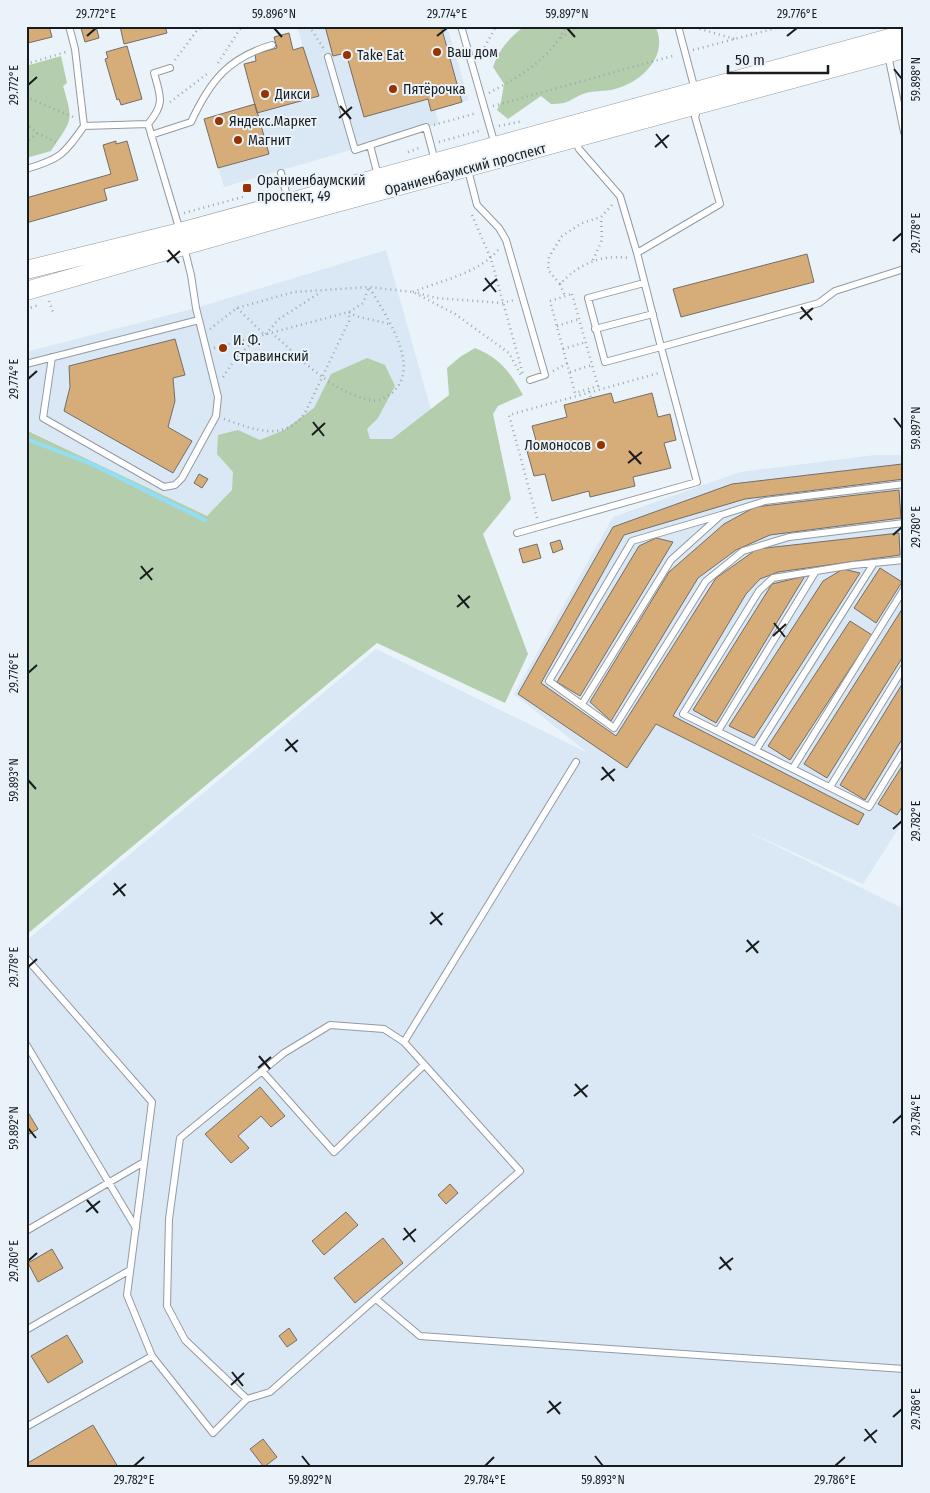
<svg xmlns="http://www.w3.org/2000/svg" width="930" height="1493" viewBox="0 0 930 1493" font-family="'Fira Sans Condensed',sans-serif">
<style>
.built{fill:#d9e8f4}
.green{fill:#b4cdac}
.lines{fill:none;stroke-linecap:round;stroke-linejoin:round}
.stream{stroke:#91dff6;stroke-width:4}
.building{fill:#d6ac79;stroke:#746e67}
.lane-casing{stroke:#939aa1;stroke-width:8}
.secondary-casing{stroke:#939aa1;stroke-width:19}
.path{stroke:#a0a7ab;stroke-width:2.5;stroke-dasharray:1 4;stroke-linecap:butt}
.lane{stroke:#fff;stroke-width:6}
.secondary{stroke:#fff;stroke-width:18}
.ticks{fill:none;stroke:#191c1e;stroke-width:2}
.poi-dot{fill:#973300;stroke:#eaf3f9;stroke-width:2}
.labels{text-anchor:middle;stroke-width:4;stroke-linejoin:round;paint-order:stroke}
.poi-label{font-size:14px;fill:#191c1e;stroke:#eaf3f9;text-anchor:start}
.street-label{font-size:14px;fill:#191c1e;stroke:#eaf3f9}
.neatline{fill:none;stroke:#191c1e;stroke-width:2}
.ticks-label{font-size:12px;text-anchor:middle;fill:#191c1e}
</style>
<rect width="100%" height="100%" fill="#eaf3f9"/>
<!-- built -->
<path class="built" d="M297,26h150l22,74 -34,10 4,14 -215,63 -20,-68 51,-15 -11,-40 59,-17z
M386,250l51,181 -232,85 -179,-87v-77l170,-44z
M875,455h29v365l-41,64 -123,-56 164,81v558h-878v-526l350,-292 212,104 -74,-59 99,-177 127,-45z"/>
<!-- green -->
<path class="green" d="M525,26h130c15,29 -13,56 -40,63 -10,3 -22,1 -32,5 -15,6 -13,10 -32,10l-10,-8 -33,23 -11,-9 4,-8 3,-18 -11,-17c6,-18 17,-30 32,-41z
M61,56l6,27 -4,3c11,37 9,33 -12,65l-25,7v-92z
M475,348c26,11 34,23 48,47l-25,11 -5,8 18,85 -28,35 45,120 -23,49 -128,-60 -351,292v-505l181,86 25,-26 1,-18 -16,-18 1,-19 20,-5 22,10 24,-10 30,-22 17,-34 36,-16 18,7 10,21 -17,32 -11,11 3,10h22l57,-44 -2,-27 13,-11z"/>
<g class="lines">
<!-- stream -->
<path class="stream" d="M26,439l66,25 113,56"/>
</g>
<!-- building -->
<path class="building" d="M26,26h23l3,11 -24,6z
M86,26h10l3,12 -14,4 -4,-14z
M120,26h45l2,7 -43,11z
M325,26h116l21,76 -31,9 -3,-12 -64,18 -18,-64 -13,3z
M289,33l4,17 10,-3 16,49 -62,17 -13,-49 12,-3 -1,-7 22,-6 -3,-11z
M127,46l15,53 -21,6 -2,-6 -2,1 -12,-41 3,-1 -2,-6z
M255,104l14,50 -51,14 -14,-49z
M116,141v3l11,-3 11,39 -34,9 3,11 -81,23v-25l85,-24 -8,-29z
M807,254l7,28 -133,35 -8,-28z
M175,339l10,36 -12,3 2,23 -7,26 24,14 -19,32 -109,-62 6,-24 -1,-21z
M611,393l3,10 38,-10 6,24 12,-3 6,26 -12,3 7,25 -38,9 2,9 -45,11 -1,-6 -37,10 -7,-27 -11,2 -7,-25 11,-3 -6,-22 35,-9 -3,-12z
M902,464l2,15 -159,20 -121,36 -83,148 75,53 100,-158 41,-29 142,-16 1,22 -122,17 -18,7 -14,15 -73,122 191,98 -6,11 -202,-101 -29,44 -109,-74 95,-167 119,-43z
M199,474l9,5 -6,9 -8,-5z
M899,490l2,28 -131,17 -34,15 -38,28 -87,143 -21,-19 79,-130 55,-48 31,-17z
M656,538l17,4 -93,154 -23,-14 82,-136z
M560,540l3,9 -10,4 -3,-10z
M537,544l4,14 -18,5 -4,-14z
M880,568l22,14 -26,41 -22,-15z
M843,569l17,4 -106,165 -25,-12 94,-145z
M805,576l-89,147 -23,-13 79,-126z
M904,606v49l-77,123 -23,-14z
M850,621l22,14 -82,125 -22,-14z
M904,681v55l-39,64 -25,-15z
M904,763v41l-7,11 -19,-11z
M260,1087l25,29 -14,11 -10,-11 -23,20 11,12 -18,15 -26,-29z
M26,1109l12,20 -12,7z
M450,1184l8,9 -12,11 -8,-9z
M346,1212l12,13 -34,30 -12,-14z
M383,1238l20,25 -48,40 -21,-25z
M52,1249l11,19 -25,14 -10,-19z
M289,1328l8,12 -10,7 -8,-11z
M67,1335l16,27 -35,21 -17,-27z
M93,1425l25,42h-92v-3z
M263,1439l14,18 -13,10 -14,-18z"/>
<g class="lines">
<defs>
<path id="lane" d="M461,26l34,119
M678,26l17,64
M888,55l16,77
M328,57l27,93 71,-23 9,34
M698,108l-3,9 25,87 -83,49 24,94 158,-44 16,-12 69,-22
M148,124c17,-20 13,-27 6,-51l16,-5
M84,126l64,-2 32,107
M151,135l40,-13c19,-41 37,-64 81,-77
M575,140l4,9 41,47 17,57
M370,145l8,31
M26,169c35,-10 38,-15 58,-43l-9,-77 -6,-23
M468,170l9,35 22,23 7,12 39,135 -15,5
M281,173l7,27
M595,329l58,-15
M52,357l-9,61 121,69 11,-2 7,-7 34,-62 2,-19 -22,-89 -5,-33 -7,-28
M26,364l173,-44
M721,515l-89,26 -83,140 65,47 92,-147 37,-30 46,-14 115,-14
M517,533l180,-51 -36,-135 -56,15 -17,-64 56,-15
M904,560l-51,5 -80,13 -14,13 -76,123 186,93 35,-57
M582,704l89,-144 50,-45 44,-14 139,-17
M718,731l98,-160
M756,750l118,-187
M793,768l111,-179
M830,787l74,-120
M26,958l126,144 -25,193 25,61 61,77 34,-34
M330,1025l54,4 20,13 116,129 -250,221 -23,7 -62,-59 -18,-34 2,-87 11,-81 104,-85z
M404,1042l172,-280
M26,1044l110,184
M262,1071l72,81 90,-87
M26,1231l118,-69
M376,1299l44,37 484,33
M26,1330l104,-60
M26,1427l126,-71"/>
<path id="secondary" d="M26,270l154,-38 724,-198
M26,291l266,-76 612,-166"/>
</defs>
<!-- lane casing -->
<use href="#lane" class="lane-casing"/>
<!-- secondary casing -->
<use href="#secondary" class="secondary-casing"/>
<!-- path -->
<path class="path" d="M309,26l15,23
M690,26l45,13
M561,38l17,-12
M693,50l91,-24
M480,56l16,-30
M175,60l23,-31 10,-3
M218,63l24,-37
M26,64l40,-12
M489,93c31,-17 62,-34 77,-67
M26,97l47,20
M170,102l37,-28
M493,106l183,-51
M26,117l3,9 8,7 -11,10
M434,125l43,-12
M499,126l24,-5
M37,133l21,10
M439,142l43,-12
M408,152l14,-5
M612,205l-11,12 -19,6 -20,13 -13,21 -1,13 12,14c19,-20 41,-30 69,-26
M184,213l62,-17
M472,215l19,44 32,115
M593,260l9,-20 -1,-23
M560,284l5,12
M413,292c29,-12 65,-18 86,-43
M418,293l18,5 67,5 11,-3
M572,294l26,92 -23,7 -25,-92z
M49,301l4,11
M237,308l28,27 14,-16 42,-27
M26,309l13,-4
M557,326l22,-7
M210,329l27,-21 57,-16 75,-5c19,32 63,94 8,114 -43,-5 -74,-41 -105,-68
M214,348l135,-36 14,-9 6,-16 44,5 42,22 54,39 12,22
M563,349l23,-7
M553,371l15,-8
M570,372l22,-7
M223,377l14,-21 22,-19
M589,391l2,7
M224,419c29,10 59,24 81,-6l44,-92v-9c11,8 28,7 42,13
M537,518l-28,-103 150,-42"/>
<!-- lane -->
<use href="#lane" class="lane"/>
<!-- secondary -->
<use href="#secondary" class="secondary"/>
</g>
<!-- ticks -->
<path class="ticks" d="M274,28l8,9M567,28l8,9M87,36l9,-8M437,36l10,-8M787,36l10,-8M894,69l8,10M28,85l9,-8M340,106l11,13M339,118l13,-11M656,134l11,14M655,147l14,-12M893,241l9,-8M168,250l11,13M167,262l13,-11M485,278l11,14M483,291l14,-12M801,307l11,13M800,319l13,-11M28,379l9,-8M894,418l8,10M313,422l11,14M312,435l13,-12M629,451l12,13M628,463l14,-11M893,535l9,-8M141,566l11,14M140,579l13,-11M458,595l11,13M457,607l13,-11M774,623l11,14M773,636l13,-12M28,673l9,-8M286,739l11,13M285,751l13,-11M602,767l12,14M28,780l8,9M601,780l14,-11M893,829l9,-8M114,883l11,13M113,895l13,-11M431,912l11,13M430,924l13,-11M747,940l11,13M746,952l13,-11M28,967l9,-8M259,1056l11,13M258,1068l13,-11M575,1084l12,13M574,1096l14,-11M893,1123l9,-8M28,1128l8,10M87,1200l11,13M86,1212l14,-11M404,1228l11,14M403,1240l13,-11M720,1257l11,13M28,1261l9,-8M719,1269l14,-11M232,1372l11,14M231,1385l13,-12M549,1401l11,13M547,1413l14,-11M893,1417l9,-8M865,1429l11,14M864,1441l13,-11M302,1456l8,10M595,1456l8,10M134,1466l10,-9M485,1466l9,-9M835,1466l10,-9"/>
<!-- markers -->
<g class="poi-dot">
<circle cx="437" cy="52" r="5"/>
<circle cx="347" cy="55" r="5"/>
<circle cx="393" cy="89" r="5"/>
<circle cx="265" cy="94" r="5"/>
<circle cx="219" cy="121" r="5"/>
<circle cx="238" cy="140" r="5"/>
<rect x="242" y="183" width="10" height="10" rx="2.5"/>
<circle cx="223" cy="348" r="5"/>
<circle cx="601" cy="445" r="5"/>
</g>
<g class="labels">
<!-- poi labels -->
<g class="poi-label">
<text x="447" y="57">Ваш дом</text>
<text x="357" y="60">Take Eat</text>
<text x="403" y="94">Пятёрочка</text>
<text x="275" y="99">Дикси</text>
<text x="229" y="126">Яндекс.Маркет</text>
<text x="248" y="145">Магнит</text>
<text x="257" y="185">Ораниенбаумский<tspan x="257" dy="16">проспект, 49</tspan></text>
<text x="233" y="345">И. Ф.<tspan x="233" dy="16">Стравинский</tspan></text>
<text x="591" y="450" text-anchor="end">Ломоносов</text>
</g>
<!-- street labels -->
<g class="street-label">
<text transform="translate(465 169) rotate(-15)" y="5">Ораниенбаумский проспект</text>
</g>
</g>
<!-- border -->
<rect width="930" height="1493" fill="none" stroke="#eaf3f9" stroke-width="55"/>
<!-- scale -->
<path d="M728 65v8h100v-8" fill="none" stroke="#191c1e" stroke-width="2.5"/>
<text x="735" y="65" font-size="15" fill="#191c1e" stroke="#eaf3f9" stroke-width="4" paint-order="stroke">50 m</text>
<rect x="28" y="28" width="874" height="1438" class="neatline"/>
<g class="ticks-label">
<text x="96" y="18">29.772°E</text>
<text x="274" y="18">59.896°N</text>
<text x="447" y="18">29.774°E</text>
<text x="567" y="18">59.897°N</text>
<text x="797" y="18">29.776°E</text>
<text transform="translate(916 79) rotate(-90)" y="4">59.898°N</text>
<text transform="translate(14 85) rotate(-90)" y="4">29.772°E</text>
<text transform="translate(916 233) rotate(-90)" y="4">29.778°E</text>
<text transform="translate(14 379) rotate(-90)" y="4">29.774°E</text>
<text transform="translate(916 428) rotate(-90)" y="4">59.897°N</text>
<text transform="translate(916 527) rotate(-90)" y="4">29.780°E</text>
<text transform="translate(14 673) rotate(-90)" y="4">29.776°E</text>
<text transform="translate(14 780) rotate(-90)" y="4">59.893°N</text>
<text transform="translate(916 821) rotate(-90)" y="4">29.782°E</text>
<text transform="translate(14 967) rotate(-90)" y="4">29.778°E</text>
<text transform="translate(916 1115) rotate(-90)" y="4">29.784°E</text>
<text transform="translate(14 1128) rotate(-90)" y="4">59.892°N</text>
<text transform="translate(14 1261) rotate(-90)" y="4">29.780°E</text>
<text transform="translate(916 1409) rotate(-90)" y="4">29.786°E</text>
<text x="134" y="1484">29.782°E</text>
<text x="310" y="1484">59.892°N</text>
<text x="485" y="1484">29.784°E</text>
<text x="603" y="1484">59.893°N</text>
<text x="835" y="1484">29.786°E</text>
</g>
</svg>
